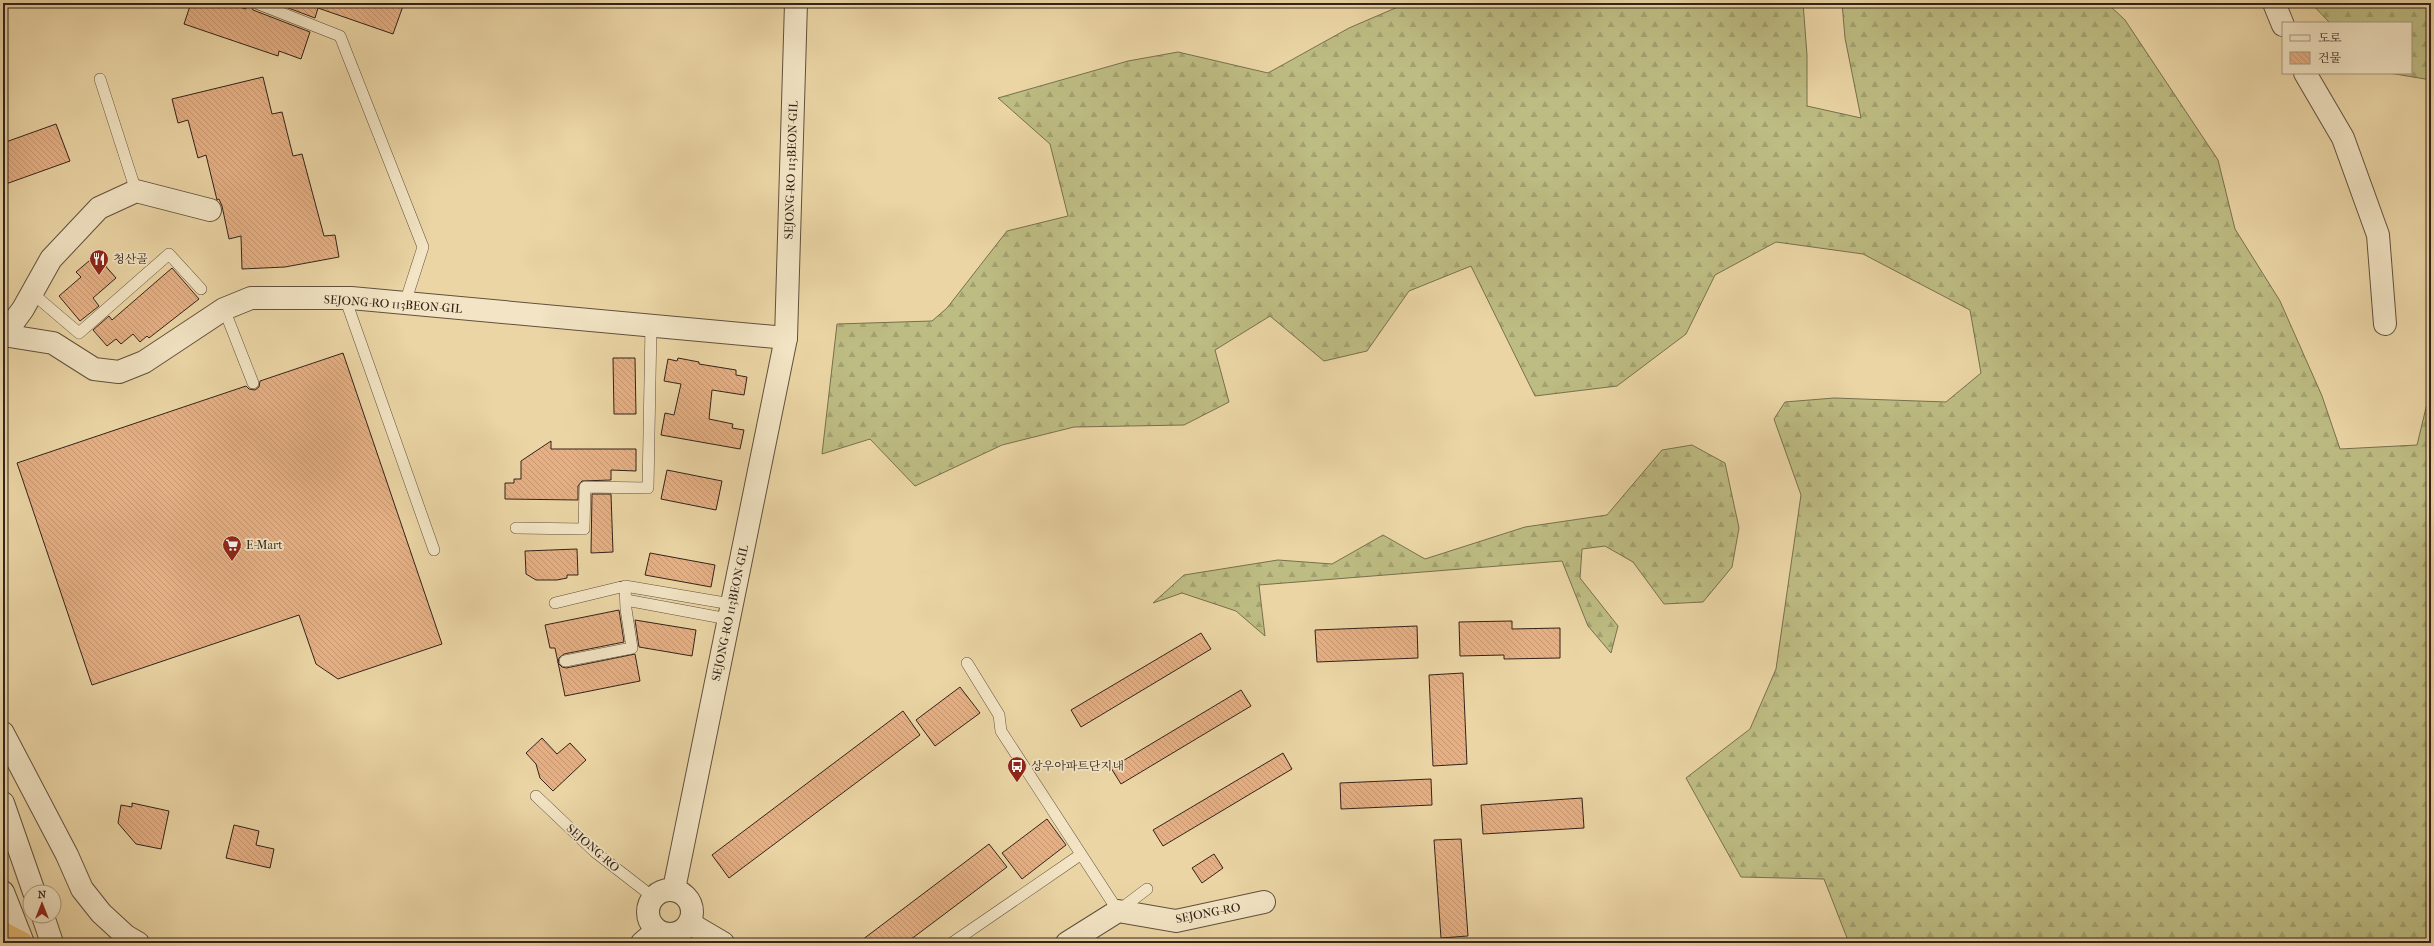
<svg xmlns="http://www.w3.org/2000/svg" width="2434" height="946" viewBox="0 0 2434 946" font-family="'IM FELL French Canon','Noto Serif KR',serif">
<style>
.forest{fill:url(#forest-firs);stroke:#78704e}
.building{fill:url(#building-back-hatch);stroke:#33231a}
.lines{fill:none;stroke-linecap:round;stroke-linejoin:round}
.service-casing{stroke:#61503d;stroke-width:12}
.minor-casing{stroke:#61503d;stroke-width:24}
.tertiary-casing{stroke:#61503d;stroke-width:24}
.trunk-casing{stroke:#33231a;stroke-width:24}
.service{stroke:#f2e4c4;stroke-width:11}
.minor{stroke:#f2e4c4;stroke-width:22}
.tertiary{stroke:#f2e4c4;stroke-width:22}
.trunk{stroke:#e6ba72;stroke-width:22}
.labels{text-anchor:middle;stroke-width:3.5;stroke-linejoin:round;paint-order:stroke}
.street-label{font-size:12px;fill:#33231a;stroke:#f2e4c4}
.poi-label{font-size:12px;fill:#33231a;stroke:#f2e4c4;text-anchor:start}
</style>
<defs>
<pattern id="forest-firs" width="22" height="20" patternUnits="userSpaceOnUse"><rect width="22" height="20" fill="#bdbc82"/><path d="M5 1l3.5 6h-7zM16 11l3.5 6h-7z" fill="#a3a170"/></pattern>
<pattern id="building-back-hatch" width="6" height="6" patternUnits="userSpaceOnUse"><rect width="6" height="6" fill="#e6b084"/><path d="M-1 5l2 2M0 0l6 6M5-1l2 2" fill="none" stroke="#c69771"/></pattern>
</defs>
<rect width="100%" height="100%" fill="#ebd5a5"/>
<filter id="stains"><feTurbulence type="fractalNoise" baseFrequency=".005" numOctaves="4"/><feColorMatrix values="0 0 0 0 .2 0 0 0 0 .09 0 0 0 0 .02 0 0 0 .5 -.17"/></filter>
<radialGradient id="worn" r=".72"><stop offset=".6" stop-color="#630" stop-opacity="0"/><stop offset="1" stop-color="#630" stop-opacity=".3"/></radialGradient>
<!-- forest -->
<path class="forest" d="M1407,3h396l4,52v51l54,12 -16,-80 -3,-35h265l18,17 93,140 17,69 45,72 42,95 18,53 77,-4 14,-58v556h-582l-25,-64 -83,-2 -55,-99 64,-49 26,-60 25,-174 -27,-76 11,-17 49,-4 112,4 35,-29 -11,-63 -107,-56 -87,-12 -61,33 -29,59 -69,52 -82,10 -64,-130 -62,25 -42,60 -43,10 -54,-45 -55,34 14,52 -45,23 -110,2 -72,18 -87,41 -45,-47 -48,15 15,-130 95,-3 15,-13 60,-77 61,-15 -18,-72 -52,-46 130,-37 50,-9 90,21 81,-45z
M2311,3h120v77l-42,-7h22v-50h-81z
M1692,445l33,18 14,65 -7,39 -29,35 -39,2 -31,-42 -28,-16 -23,3 -2,29 38,48 -7,27 -23,-27 -26,-65 -303,24 6,51 -29,-25 -54,-18 -29,10 31,-28 94,-15 54,4 51,-29 42,24 100,-32 82,-12 55,-65z"/>
<!-- building -->
<path class="building" d="M191,3h35l20,6 1,-6h2l4,7 57,22 -9,27 -22,-8 -1,5 -94,-32z
M275,3h118l10,3 -10,28 -75,-26 -3,10z
M263,77l9,37 10,-2 11,44 9,-2 22,82 11,-1 4,22 -54,10 -43,2 -1,-33 -12,3 -7,-33 -3,-7 -2,1 -11,-45 -8,3 -10,-38 -10,3 -6,-24z
M56,124l14,37 -67,24v-42z
M96,255l20,23 -23,20 6,8 -19,15 -21,-25 22,-19 -5,-5z
M172,268l27,31 -50,39 -2,-2 -7,6 -7,-8 -12,10 -5,-5 -9,7 -14,-16 16,-14 3,4z
M343,353l99,291 -104,35 -22,-15 -17,-49 -207,70 -75,-222 229,-77 3,3 6,1 4,-3 1,-6z
M613,358h22l1,56h-22z
M678,358l21,4v2l37,6v5l11,2 -3,18 -32,-5 -3,29 24,5 -1,4 12,2 -4,19 -79,-14 4,-22 9,2 7,-31 -17,-3 4,-22 9,2z
M551,441v8h85v22l-25,-1v10l-29,1 -4,5v14l-73,-1v-16h9v-4h7v-18z
M667,470l55,11 -6,29 -55,-11z
M592,494h19l2,58 -22,1z
M577,549l1,26h-11v3l-10,2h-21l-10,-6 -1,-23z
M650,553l65,12 -4,22 -66,-12z
M619,610l5,32 -60,12 -5,4 -1,5 4,4 4,1 69,-14 5,27 -75,15 -10,-48h-5l-5,-23z
M635,620l61,10 -4,26 -53,-9z
M1512,621v8l48,-1v30l-56,1v-4l-44,1 -1,-34z
M1417,626l1,32 -101,4 -2,-32z
M1201,633l10,16 -130,78 -10,-17z
M1463,673l4,91 -34,2 -4,-91z
M960,687l20,26 -45,33 -19,-26z
M1241,690l10,16 -130,78 -10,-16z
M903,711l17,24 -191,143 -17,-23z
M542,738l15,16 13,-11 16,17 -33,31 -13,-13 -4,-14 -10,-11z
M1283,753l9,16 -129,77 -10,-16z
M1431,779l1,26 -91,4 -1,-26z
M1582,798l2,30 -101,6 -2,-29z
M132,803l37,8 -8,38 -25,-5 -18,-21 3,-18 11,2z
M1047,819l19,26 -44,34 -20,-26z
M234,825l25,6 -3,14 18,4 -4,19 -44,-10z
M1461,839l7,97 -27,2 -7,-98z
M989,844l18,23 -101,76h-48z
M1214,854l9,14 -21,15 -10,-15z"/>
<g class="lines">
<defs>
<path id="service" d="M256,3l84,33 83,211 -18,56
M100,79l36,112
M32,293l47,40 90,-79 32,35
M345,298l89,252
M224,309l29,74
M516,528l68,1 1,-42 63,1 3,-163
M626,600l102,19
M555,603l70,-17 106,18
M565,661l67,-13 -6,-39 -1,-23
M967,663l32,52 2,16 117,180 29,-22
M536,796l59,56 58,45
M952,943l128,-88"/>
<path id="minor" d="M2274,3l9,22
M2305,73l38,65 35,97 7,89
M3,335l50,8 41,26 25,3 25,-10 80,-53 27,-11h100l435,40
M4,335l19,-26 28,-50 48,-51 37,-17 74,19
M689,923l34,20
M1067,943l51,-32 58,10 88,-19"/>
<path id="tertiary" d="M3,733l64,122 15,34 19,24 25,23 12,7
M3,803l31,89
M674,889l112,-551 10,-335
M648 912a22 22 0 1 1 44 0a22 22 0 1 1-44 0Z
M3,892l20,51
M43,916l9,27
M642,943l15,-13"/>
<path id="trunk" d="M3,933l19,10"/>
</defs>
<!-- service casing -->
<use href="#service" class="service-casing"/>
<!-- minor casing -->
<use href="#minor" class="minor-casing"/>
<!-- tertiary casing -->
<use href="#tertiary" class="tertiary-casing"/>
<!-- trunk casing -->
<use href="#trunk" class="trunk-casing"/>
<!-- service -->
<use href="#service" class="service"/>
<!-- minor -->
<use href="#minor" class="minor"/>
<!-- tertiary -->
<use href="#tertiary" class="tertiary"/>
<!-- trunk -->
<use href="#trunk" class="trunk"/>
</g>
<!-- icons -->
<defs>
<symbol id="restaurant-pin" viewBox="-11 -11 22 30"><path d="M0 17L-7.5 6A9.5 9.5 0 1 1 7.5 6Z" fill="#8f2418" stroke="#f2e4c4"/><path d="M-5-6h1v4h1v-4h1v4h1v-4h1v5L-1.5 .5V6h-2V.5L-5-1ZM5-6V6H3V1.5H1.5Q1.5-4 5-6Z" fill="#fff"/></symbol>
<symbol id="supermarket-pin" viewBox="-11 -11 22 30"><path d="M0 17L-7.5 6A9.5 9.5 0 1 1 7.5 6Z" fill="#8f2418" stroke="#f2e4c4"/><path d="M-6-5.5h2.5l.6 2H6L4.5 2H-2.5L-4.4-4H-6ZM-1.5 3.2a1.3 1.3 0 1 0 .1 0ZM3 3.2a1.3 1.3 0 1 0 .1 0Z" fill="#fff"/></symbol>
<symbol id="bus-pin" viewBox="-11 -11 22 30"><path d="M0 17L-7.5 6A9.5 9.5 0 1 1 7.5 6Z" fill="#8f2418" stroke="#f2e4c4"/><path d="M-5-6H5V4H4V6H2V4H-2V6H-4V4H-5ZM-3.5-4V0h7V-4ZM-3.5 1.2v1.5H-2V1.2ZM2 1.2v1.5H3.5V1.2Z" fill="#fff"/></symbol>
</defs>
<g fill-rule="evenodd">
<use href="#restaurant-pin" x="88" y="248" width="22" height="30"/>
<use href="#supermarket-pin" x="221" y="534" width="22" height="30"/>
<use href="#bus-pin" x="1006" y="755" width="22" height="30"/>
</g>
<g class="labels">
<!-- street labels -->
<g class="street-label">
<text transform="translate(791 170) rotate(-88)" y="4">SEJONG-RO 113BEON-GIL</text>
<text transform="translate(393 304) rotate(4)" y="4">SEJONG-RO 113BEON-GIL</text>
<text transform="translate(730 613) rotate(-78)" y="4">SEJONG-RO 113BEON-GIL</text>
<text transform="translate(593 848) rotate(41)" y="4">SEJONG-RO</text>
<text transform="translate(1208 913) rotate(-11)" y="4">SEJONG-RO</text>
</g>
<!-- poi labels -->
<g class="poi-label">
<text x="113" y="263">청산골</text>
<text x="246" y="549">E-Mart</text>
<text x="1031" y="770">상우아파트단지내</text>
</g>
</g>
<!-- margin -->
<rect width="2434" height="946" fill="none" stroke="#ebd5a5" stroke-width="16"/>
<rect x="4" y="4" width="2426" height="938" fill="none" stroke="#33231a" stroke-width="2"/>
<rect x="8" y="8" width="2418" height="930" fill="none" stroke="#33231a"/>
<!-- legend -->
<rect x="2282" y="22" width="130" height="52" fill="#f2e4c4" stroke="#a69780"/>
<rect x="2290" y="35" width="20" height="6" fill="#f2e4c4" stroke="#a69780"/>
<text x="2318" y="42" font-size="12" fill="#33231a">도로</text>
<rect x="2290" y="52" width="20" height="12" fill="url(#building-back-hatch)" stroke="#a69780"/>
<text x="2318" y="62" font-size="12" fill="#33231a">건물</text>
<!-- north arrow -->
<g transform="translate(42 904)"><circle r="19" fill="#f2e4c4" stroke="#a69780"/>
<path d="M0-3L7 15L0 10L-7 15Z" fill="#8f2418"/>
<text y="-6" font-size="11" font-weight="bold" text-anchor="middle" fill="#33231a">N</text>
</g>
<rect width="100%" height="100%" filter="url(#stains)"/>
<rect width="100%" height="100%" fill="url(#worn)"/>
</svg>
